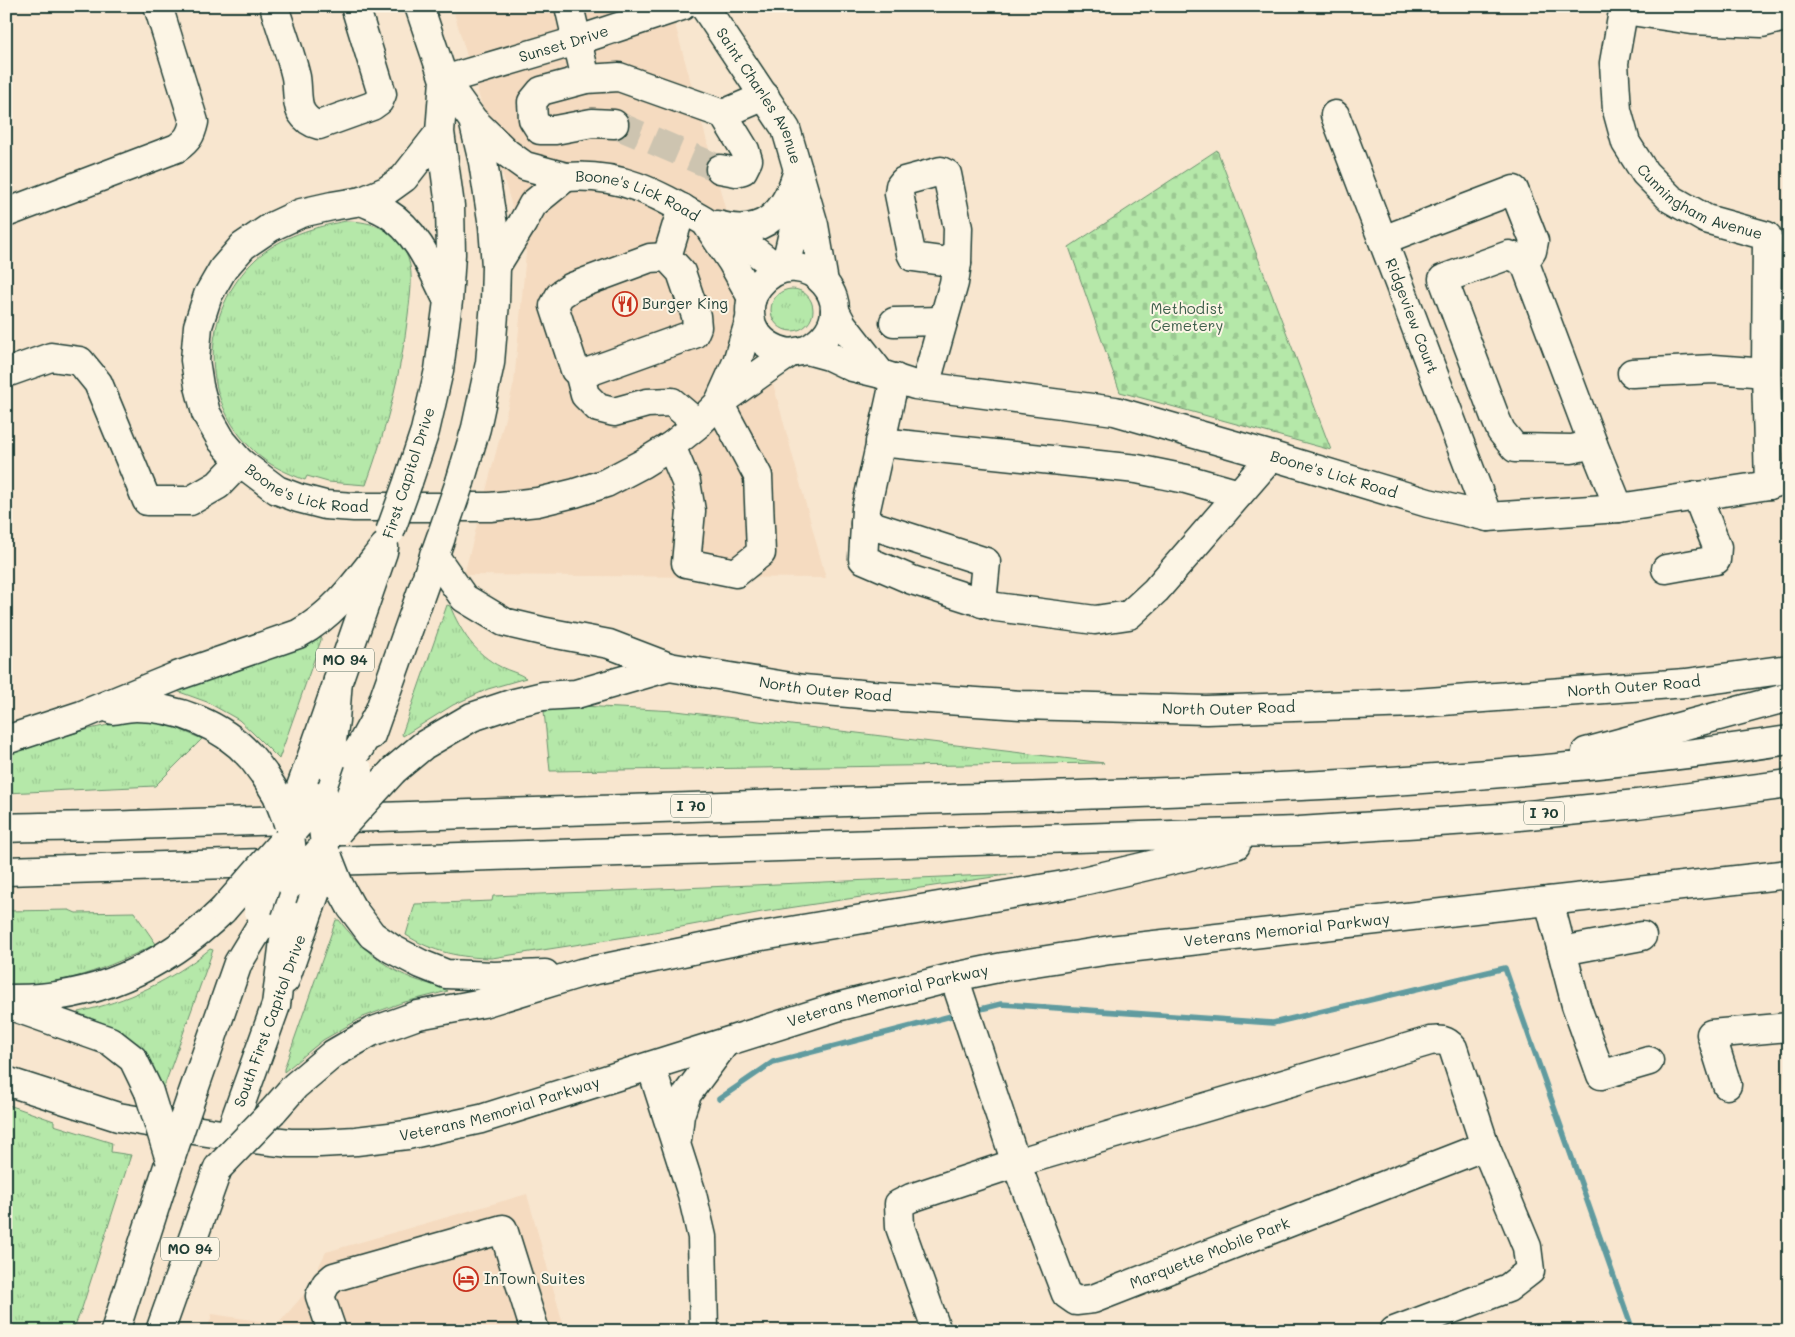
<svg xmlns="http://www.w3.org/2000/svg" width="1795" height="1337" viewBox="0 0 1795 1337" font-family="Mali,sans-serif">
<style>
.built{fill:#f5dbc0}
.grass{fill:url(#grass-tufts);stroke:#6a926e}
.cemetery{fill:url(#cemetery-stones);stroke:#6a926e}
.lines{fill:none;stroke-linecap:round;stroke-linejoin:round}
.stream{stroke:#609b9f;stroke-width:5.5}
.minor-tunnel{stroke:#cdc4b0;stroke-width:28;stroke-dasharray:28 14;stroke-linecap:butt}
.minor-casing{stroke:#1f3d34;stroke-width:31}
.major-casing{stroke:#1f3d34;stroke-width:31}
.highway-casing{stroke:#1f3d34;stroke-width:31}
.minor{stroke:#fcf5e5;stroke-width:28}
.major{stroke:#fcf5e5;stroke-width:28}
.highway{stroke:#fcf5e5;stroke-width:28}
.major-bridge-casing{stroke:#1f3d34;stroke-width:31;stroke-linecap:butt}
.highway-bridge-casing{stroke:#1f3d34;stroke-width:31;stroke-linecap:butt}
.major-bridge{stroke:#fcf5e5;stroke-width:28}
.highway-bridge{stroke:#fcf5e5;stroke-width:28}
.labels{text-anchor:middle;stroke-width:4;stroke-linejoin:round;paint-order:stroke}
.shield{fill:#fcf5e5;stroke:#617469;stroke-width:1}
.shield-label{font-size:14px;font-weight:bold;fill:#1f3d34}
.street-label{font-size:15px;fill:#1f3d34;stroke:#fcf5e5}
.poi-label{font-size:15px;fill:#1f3d34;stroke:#fcf5e5;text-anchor:start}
.park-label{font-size:15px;fill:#3d5f4b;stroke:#fcf5e5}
</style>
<defs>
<pattern id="grass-tufts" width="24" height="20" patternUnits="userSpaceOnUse" patternTransform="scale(1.25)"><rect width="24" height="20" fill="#b5e8a9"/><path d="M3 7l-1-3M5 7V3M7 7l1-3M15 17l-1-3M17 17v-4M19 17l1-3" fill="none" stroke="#9bc892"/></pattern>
<pattern id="cemetery-stones" width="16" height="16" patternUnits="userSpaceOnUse" patternTransform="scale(1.25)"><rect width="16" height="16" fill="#b5e8a9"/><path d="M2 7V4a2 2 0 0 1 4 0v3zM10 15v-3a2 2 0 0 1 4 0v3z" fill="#9bc892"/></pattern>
</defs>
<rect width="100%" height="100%" fill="#f8e6cf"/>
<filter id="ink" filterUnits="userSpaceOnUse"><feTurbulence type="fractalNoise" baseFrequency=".02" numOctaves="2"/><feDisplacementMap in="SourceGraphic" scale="10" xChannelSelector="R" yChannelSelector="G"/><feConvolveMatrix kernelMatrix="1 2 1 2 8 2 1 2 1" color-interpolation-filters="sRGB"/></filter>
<g filter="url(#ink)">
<!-- built -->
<path class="built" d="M452,6h218l156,572 -362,-3 50,-192 12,-130z
M527,1194l38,137h-358l5,-17 66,10 28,-32 20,-40z"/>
<!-- grass -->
<path class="grass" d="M346,221c27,0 51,9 62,37 6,17 2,38 0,57 -7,58 -22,115 -42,170l-38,-3 -21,-6 -2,4c-18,-7 -37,-15 -50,-28 -57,-53 -55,-141 1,-193 25,-23 58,-32 90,-38z
M771 310a21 21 0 1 1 42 0a21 21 0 1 1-42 0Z
M447,605l3,1c11,26 25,48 51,61 8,4 18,6 25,11l-38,11 -35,16 -50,31 -1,-2z
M321,634v6l-42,119 -26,-26 -14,-13 -32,-18 -33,-12z
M581,706l95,5 428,52 -554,8 -6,-60z
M140,721l27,3 35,15 -47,47 -149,7v-38c44,-14 87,-31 134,-34z
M1013,874l-251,38 -124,23 -146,23c-31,0 -60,-6 -86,-23l9,-31 77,-3 1,-5z
M69,910l7,3 58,-1 22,32c-51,25 -92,43 -150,40v-73z
M336,920h3c19,25 43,46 72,58 12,5 26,7 37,13l-47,12 -38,14 -40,23 -39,32v-3z
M210,949l3,1 -44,123 -6,16 -2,-1 -46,-60 -37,-15v-1c48,-10 94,-32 132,-63z
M6,1104l48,17v4l58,18 -1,9 20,3 -49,153 -6,15 -6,8h-64z"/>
<!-- cemetery -->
<path class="cemetery" d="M1217,150l114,300 -211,-58 -51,-145z"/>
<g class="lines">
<!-- stream -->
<path class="stream" d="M981,1009l20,-5 272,19 232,-55 128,363
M719,1099l54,-37 178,-46"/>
<!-- minor-tunnel -->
<path class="minor-tunnel" d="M614,124l106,45"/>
<defs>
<g id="minor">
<path d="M274,6c7,24 17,48 22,71 2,12 0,24 5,35 5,8 10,11 18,13l53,-19 7,-5 3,-7 -27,-88"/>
<path d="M569,6l17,73"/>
<path id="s1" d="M704,6l82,123 28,96 10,57"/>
<path id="s2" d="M1624,6l-10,57 3,47 9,33 19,30 26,26 35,20 61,17 -1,137 3,112"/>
<path d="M1624,10l68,10 70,3 27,-7"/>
<path id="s3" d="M444,80l132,-39 106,-35"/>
<path d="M723,114l42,-18"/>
<path id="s4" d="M1335,115l153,402"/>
<path d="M614,124l-22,-1 -37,7h-15l-7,-11 -1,-17 9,-11 45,-12 33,-2 104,37 22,36 3,10 -5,10 -7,2 -16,-3"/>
<path d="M941,171l6,3 11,54 -1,35 -44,-6 -2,-4 -12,-59 1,-8 4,-5z"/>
<path id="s5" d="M566,177c57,-4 91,17 138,44 14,9 30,15 44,25 10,7 20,15 30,23"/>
<path id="s6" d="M362,201l-30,5 -31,7 -30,14 -28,19 -20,23 -15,26 -10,31 -3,34 4,26 7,27 16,28 18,21 37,28 21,8 27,7 29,2h136l48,-5 37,-9 31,-10 36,-19 29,-18 25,-20 23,-23 49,-35 22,-15 17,-3 22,6 23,11 29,7 34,11 200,26 157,45 156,47 60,14 131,-9 150,-23 20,-7"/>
<path d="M6,213l171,-65c11,-8 14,-13 17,-26l-36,-116"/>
<path d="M717,225c47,13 69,-12 81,-55"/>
<path d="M708,226l24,36 20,36"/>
<path d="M1383,240l131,-50 20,51 -2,10 -8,12"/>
<path d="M1509,255l10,4 7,7 67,178 -21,5 -57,-1 -14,-17 -6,-14 -52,-138z"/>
<path d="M667,257l14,15 15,44 1,11 -3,7 -111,40 -8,-4 -21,-64 6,-11 12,-8 78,-29z"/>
<path d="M667,257l15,-49"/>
<path d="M785,267l18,-76"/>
<path d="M835,311l7,13 39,50"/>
<path d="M894,322l48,-1"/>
<path d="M790,353c-17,-3 -31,-11 -38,-28 -4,-14 -2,-29 7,-40 42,-52 117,26 48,65"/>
<path d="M579,372l6,23 13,13 16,4 33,-9 25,-1 26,22"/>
<path d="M6,373l45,-16 29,4 18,22 49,118h43l28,-16 22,-23"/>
<path d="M1632,373l82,-4 52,4"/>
<path d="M895,378l-29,131 -3,50 49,21 84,27 99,13 34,-5 27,-25 116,-134"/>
<path d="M925,386l29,-103 3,-20"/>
<path d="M719,402l18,-40 13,-43"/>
<path d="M880,442l257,27 49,10 53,15"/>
<path d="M1593,444l26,64"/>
<path d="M671,446l15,36 5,29 -5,52 50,10 25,-20 -3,-77 -39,-73"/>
<path d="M865,523l121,39 -4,41"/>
<path d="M1666,569l50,-9 1,-13 -20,-51"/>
<path id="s7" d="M669,667l134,22 69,6 149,10 185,5 209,-7 271,-20 103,-14"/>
<path d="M1549,901l13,50 80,-15"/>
<path d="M1562,951l14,54 25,70 48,-14"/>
<path id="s8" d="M954,977l62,186 50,131 10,7 17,-2 392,-153"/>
<path id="s9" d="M6,1081l112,36 76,13 60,9 36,4h29l37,-2 51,-6 74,-16 356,-112 117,-30 49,-10 107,-17 679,-76"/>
<path d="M1727,1085l-16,-51 78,-7"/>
<path d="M332,1331l-12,-35 6,-12 8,-7 169,-48 32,102"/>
<path d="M937,1331l-37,-104 -1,-23 12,-6 105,-35 414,-122c10,-1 16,-2 23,7l32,98 42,101 3,24 -22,17 -114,43"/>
</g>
<path id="major" d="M419,6l25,74 29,40 10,42 10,64 3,40 -1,36 -5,61 -14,65 -16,54
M473,120l34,33 18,13 41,11
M362,201c8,4 17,7 25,12 31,19 45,56 61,88
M362,201l24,-10 18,-13 36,-46
M496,266l26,-42 11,-20 33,-27
M408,482l17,-51 14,-61 9,-69 3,-47 -1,-48 -10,-74 4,-52
M371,735l70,-198
M306,773l77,-221
M285,980l25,-72"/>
<path id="highway" d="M434,555l30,43 40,24 42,10 63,12 60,23
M113,710c7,-1 15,-3 23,-3 41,0 86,18 114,49 5,5 9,12 14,18
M6,740l76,-25 95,-39 121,-42c37,-20 60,-54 86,-87
M1586,752l203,-55
M394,770l30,-25 48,-28 42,-14 29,-7 33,-2 93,-27
M328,790l32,-43 19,-35
M324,795l11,-75 3,-41
M6,828c42,-2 84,-1 126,-3 248,-9 496,-17 744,-24 305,-9 611,-15 913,-61
M6,871l1293,-40 201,-13 137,-14 152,-20
M351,907l21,28 20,14 29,15 25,10 48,2 51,-2
M6,999c86,2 156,-30 217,-89
M8,1005l102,36 23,18 16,33
M651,1066l41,128 10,43 2,94
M191,1098l47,-135 33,-54 14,-17
M273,1111l22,-25 38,-32 38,-22 47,-17 65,-12 98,-30 169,-35 320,-54 166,-39
M232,1128l44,-123 15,-121
M677,1140l3,-25 7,-21 38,-51
M115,1331l55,-171
M160,1331l58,-163"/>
</defs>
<!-- minor casing -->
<use href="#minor" class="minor-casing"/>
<!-- major casing -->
<use href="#major" class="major-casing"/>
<!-- highway casing -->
<use href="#highway" class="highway-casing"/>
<!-- minor -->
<use href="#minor" class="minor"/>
<!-- major -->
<use href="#major" class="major"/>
<!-- highway -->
<use href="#highway" class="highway"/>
<defs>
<path id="major-bridge" d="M443,531l17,-49
M390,532l18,-50
M288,823l18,-50
M338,831l21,-60
M310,908l18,-51
M258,909l22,-64"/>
<path id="highway-bridge" d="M264,774l13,21 11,28
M338,831l56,-61
M328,857l11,28 12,22
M291,884l34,-39 -2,-17 1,-33
M291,884l1,-30 -2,-20 34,-39
M223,910l57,-65
M149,1092l21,68
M170,1160l21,-62
M218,1168l55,-57"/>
</defs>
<!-- major-bridge casing -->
<use href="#major-bridge" class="major-bridge-casing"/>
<!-- highway-bridge casing -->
<use href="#highway-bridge" class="highway-bridge-casing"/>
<!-- major-bridge -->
<use href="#major-bridge" class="major-bridge"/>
<!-- highway-bridge -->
<use href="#highway-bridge" class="highway-bridge"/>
</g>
</g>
<!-- icons -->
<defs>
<symbol id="restaurant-ring" viewBox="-11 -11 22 22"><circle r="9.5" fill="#fcf5e5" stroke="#c8321e" stroke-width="1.5"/><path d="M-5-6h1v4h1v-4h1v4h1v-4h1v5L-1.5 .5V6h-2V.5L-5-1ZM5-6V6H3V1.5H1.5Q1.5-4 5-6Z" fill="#c8321e"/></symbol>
<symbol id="hotel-ring" viewBox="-11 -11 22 22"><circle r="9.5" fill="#fcf5e5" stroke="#c8321e" stroke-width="1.5"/><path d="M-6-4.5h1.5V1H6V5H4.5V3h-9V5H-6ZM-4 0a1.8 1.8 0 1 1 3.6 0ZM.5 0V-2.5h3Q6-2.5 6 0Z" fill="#c8321e"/></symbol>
</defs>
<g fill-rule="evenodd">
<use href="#restaurant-ring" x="611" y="290" width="28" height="28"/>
<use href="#hotel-ring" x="452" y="1265" width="28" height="28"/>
</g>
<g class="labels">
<!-- shield labels -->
<g class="shield">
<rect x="316" y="648.5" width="58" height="23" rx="4"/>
<rect x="671" y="794.5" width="40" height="23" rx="4"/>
<rect x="1524" y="801.5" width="40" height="23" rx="4"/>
<rect x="161" y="1237.5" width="58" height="23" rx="4"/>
</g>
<g class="shield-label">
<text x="345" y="665">MO 94</text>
<text x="691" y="811">I 70</text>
<text x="1544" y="818">I 70</text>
<text x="190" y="1254">MO 94</text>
</g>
<!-- street labels -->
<g class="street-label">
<text dy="5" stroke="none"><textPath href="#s3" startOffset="125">Sunset Drive</textPath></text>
<text dy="5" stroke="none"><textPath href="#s1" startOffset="106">Saint Charles Avenue</textPath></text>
<text dy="5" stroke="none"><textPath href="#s2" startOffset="238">Cunningham Avenue</textPath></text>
<text dy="5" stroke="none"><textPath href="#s5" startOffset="75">Boone's Lick Road</textPath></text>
<text dy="5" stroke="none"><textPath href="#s4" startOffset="215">Ridgeview Court</textPath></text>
<text transform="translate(409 473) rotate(-72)" y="5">First Capitol Drive</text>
<text dy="5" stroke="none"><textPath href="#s6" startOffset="1538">Boone's Lick Road</textPath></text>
<text dy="5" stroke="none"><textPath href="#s6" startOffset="445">Boone's Lick Road</textPath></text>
<text dy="5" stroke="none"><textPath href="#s7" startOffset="968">North Outer Road</textPath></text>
<text dy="5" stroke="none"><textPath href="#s7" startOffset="158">North Outer Road</textPath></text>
<text dy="5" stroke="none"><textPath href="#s7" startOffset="562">North Outer Road</textPath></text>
<text dy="5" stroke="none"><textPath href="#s9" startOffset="1315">Veterans Memorial Parkway</textPath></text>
<text dy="5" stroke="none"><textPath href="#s9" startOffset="910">Veterans Memorial Parkway</textPath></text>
<text transform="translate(270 1021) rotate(-70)" y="5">South First Capitol Drive</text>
<text dy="5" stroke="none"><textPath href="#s9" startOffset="505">Veterans Memorial Parkway</textPath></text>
<text dy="5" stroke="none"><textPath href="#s8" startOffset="491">Marquette Mobile Park</textPath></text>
</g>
<!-- poi labels -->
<g class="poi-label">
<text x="642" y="309">Burger King</text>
<text x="484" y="1284">InTown Suites</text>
</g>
<!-- park labels -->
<g class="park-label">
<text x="1187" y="314">Methodist<tspan x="1187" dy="17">Cemetery</tspan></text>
</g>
</g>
<!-- margin -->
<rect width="1795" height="1337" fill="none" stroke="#fcf5e5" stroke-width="25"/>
<rect x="12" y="12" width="1770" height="1312" fill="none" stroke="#1f3d34" stroke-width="2" filter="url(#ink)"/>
</svg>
